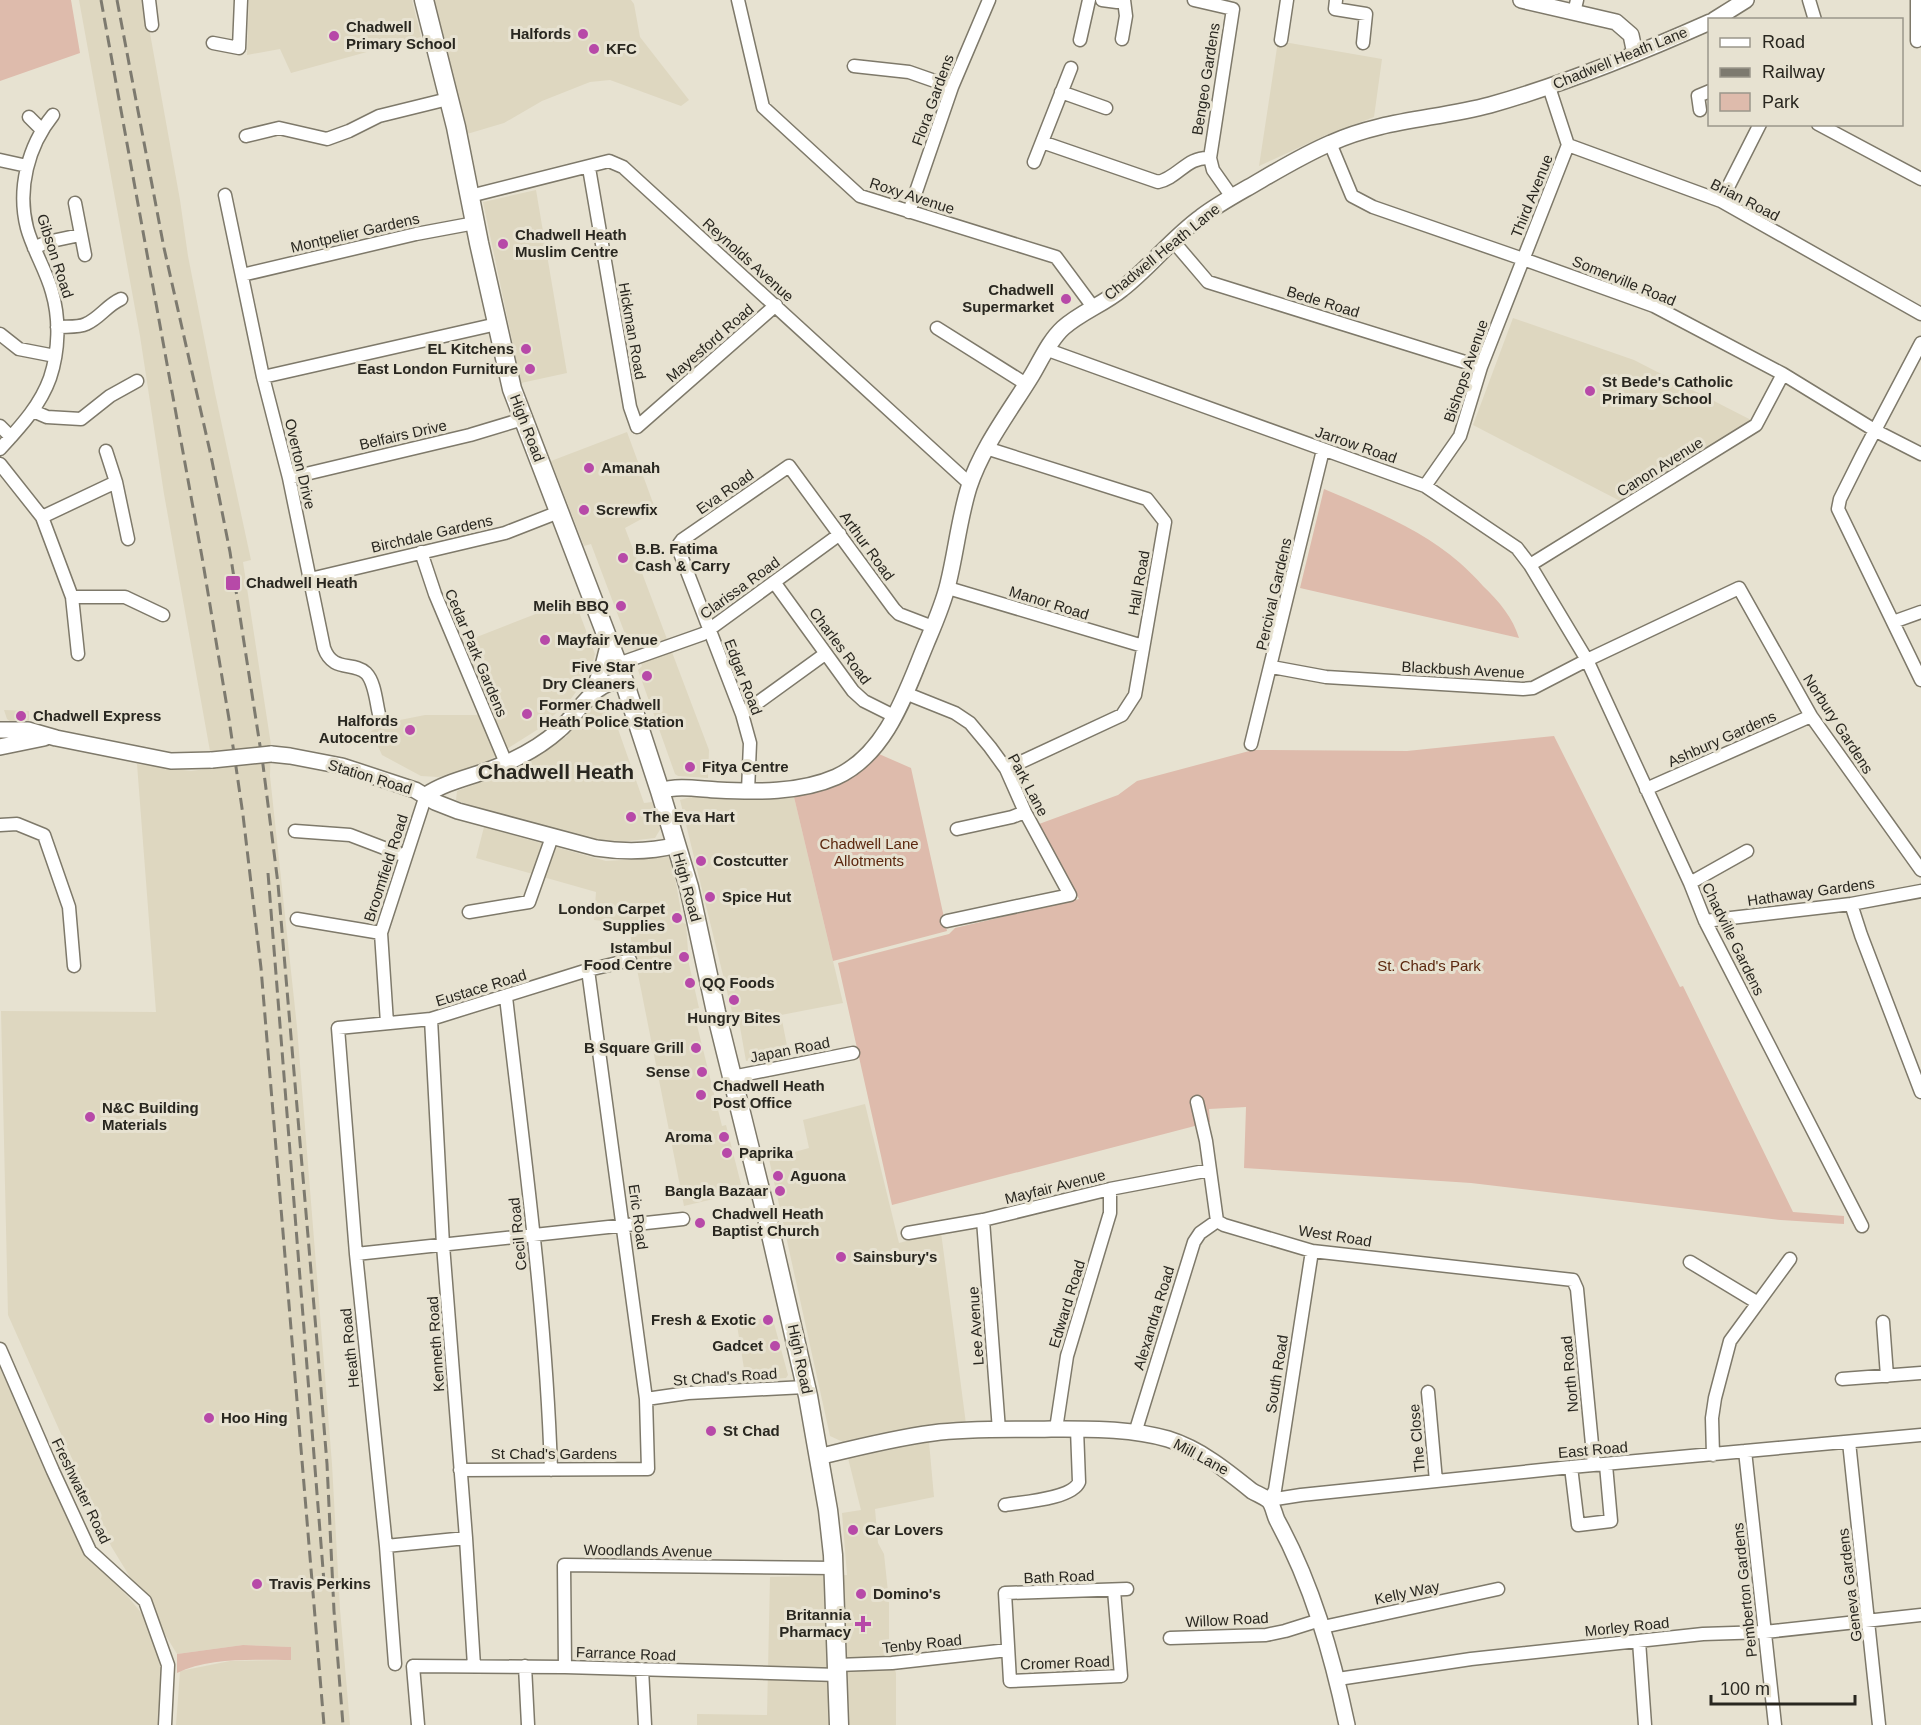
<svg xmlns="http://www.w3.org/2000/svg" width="1921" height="1725" viewBox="0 0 1921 1725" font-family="Arial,sans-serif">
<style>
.built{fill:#ded7c0}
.green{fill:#debbac}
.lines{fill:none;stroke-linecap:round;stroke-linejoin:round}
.minor-casing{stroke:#7e796a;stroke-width:15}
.tertiary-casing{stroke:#7e796a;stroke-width:18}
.primary-casing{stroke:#7e796a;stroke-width:21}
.minor{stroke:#fff;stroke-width:12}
.tertiary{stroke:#fff;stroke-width:15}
.primary{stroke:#fff;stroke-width:18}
.rail{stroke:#7d7a6f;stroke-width:3;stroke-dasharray:12 6;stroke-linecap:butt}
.tertiary-bridge-casing{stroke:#7e796a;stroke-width:18;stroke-linecap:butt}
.tertiary-bridge{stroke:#fff;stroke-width:15}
.poi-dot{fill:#b749a8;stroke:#e7e2d1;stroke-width:2}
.labels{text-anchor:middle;stroke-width:6;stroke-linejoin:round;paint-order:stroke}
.poi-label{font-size:15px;font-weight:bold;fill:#292720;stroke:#e7e2d1;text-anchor:start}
.street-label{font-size:15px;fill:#292720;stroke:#e7e2d1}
.park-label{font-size:15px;fill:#5b270e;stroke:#e7e2d1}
.district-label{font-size:21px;font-weight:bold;fill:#292720;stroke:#e7e2d1}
</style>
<rect width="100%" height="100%" fill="#e7e2d1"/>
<!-- built -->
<path class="built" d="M79,0h65l36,200 8,56 27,137 36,167 -8,2 28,183 -1,31 27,251 35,437 8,145 10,116h-174l4,-54 50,-10 61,-1v-13l-48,-2 -66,9 -66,-108 -103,-231 -7,-304 155,1 -19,-248 54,7 22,-3 -49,-274 -24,-158z
M249,0h163l9,37 -130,36 -11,-24 -33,6z
M433,0h198l3,4 6,33 49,63 -8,6 -71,-26 -20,2 -48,19 -38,22 -37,11z
M1278,41l104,18 -8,58 -50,19 -65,30z
M536,190l31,183 -46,10 -38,-181z
M1513,318l121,42 121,62 -131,81 -151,-78z
M627,432l29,79 -31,17 84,222 -1,28 -30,-2 -3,-2 -37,-104 4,-4 -6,-16 -6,-3 -39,-103 -7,2 -33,-85z
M574,599l21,55 -5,19 -20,27 -30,28 -49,31 -28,14 -25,4 -17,-1 -39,-21 -11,-24 19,-9 35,-7h66l-27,-73z
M605,692l39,111 8,-1 9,26 -6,10 -43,5 -20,-3 -111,-30 -25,-10 1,-9 53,-20 56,-34z
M4,710l25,1v12l-18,-1 -4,-3z
M694,796l41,4 59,-3 49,206 -62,12 8,41 -36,8 -1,-4 -6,1 -6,-34 -1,-4 -4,1 -55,-224z
M484,827l122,34 63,-4 3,3 11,63 3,1 3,40 10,44 -6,1 29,117 4,-1 17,67 -59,14 -56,-282 -34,-4 2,-28 -120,-34z
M865,1104l34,139 42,-11 25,192 -86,9 -37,9 -13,-6 -61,-277 40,-11 -6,-28z
M772,1316l16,59 -2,3 -40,3 -9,-56z
M0,1368l83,183 46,47 23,28 10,49 -4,50h-158z
M929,1442l5,55 -59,12 3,34 6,11 5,47v53l7,19v52h-199v-11l70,1 3,-138 77,-2 -5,-62 19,-3 -13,-52z"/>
<!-- green -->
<path class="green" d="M0,0h71l9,53 -80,28z
M1324,489c45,19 99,41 136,74 8,7 16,15 23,23 16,15 30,32 36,52l-219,-50z
M1554,736l126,251 3,-1 110,226 51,4v8l-63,-4 -310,-37 -227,-15 2,-61 -37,2 1,13 -318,83 -54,-242 111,-29 6,-6 124,-29 -40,-75 79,-29 19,-14 116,-31 154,1z
M879,754l32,14 36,163 -114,30 -39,-164c40,-9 56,-13 85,-43z
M243,1645l48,2v13c-35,0 -82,-3 -114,13v-19z"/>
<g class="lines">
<defs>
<path id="minor" d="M149,0l3,25
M738,0l25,107 97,89 196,61 37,50
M1102,0l15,2 2,-2
M1194,0l39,9 -23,149
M1336,0l-1,9 31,5 -3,29
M1809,0l6,20
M1917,0v41
M1574,13l3,-13
M1122,39l4,-23 -2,-16
M1080,40l9,-40
M1281,40l6,-40
M213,43l26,5 2,-48
M854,66l55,6 43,15
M1549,87l19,58 153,56 200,113
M1061,92l45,16
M1700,110l-2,-14 12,-5
M29,117l12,12
M1818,124l103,55
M246,136l33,-8 48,11 22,-8 30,-15 69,-17
M1042,142l116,40c20,-4 29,-26 52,-24l3,12 19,27
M1330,143l22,53 21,11 150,52 131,47 129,68 93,57 45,23
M0,160l27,6
M1034,162l37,-94
M589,168l41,239 7,20 139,-122
M225,195l38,182 26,101 35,170c9,25 29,13 42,25 9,9 10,29 13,41
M470,196l139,-35 14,6 347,317
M1721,201l39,-77
M75,203l10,52
M909,212l43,-125 37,-87
M1173,241l35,41 273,85
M34,248l13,-6 33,-7
M242,275l174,-41 59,-11
M57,327c9,-1 21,1 29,-3 14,-6 21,-19 35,-25
M937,328l89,56
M0,334l19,15 36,7
M1921,343l-59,112 -22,44 -2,10 83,171
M1048,350l377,136 92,62 13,17 57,95 103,223 15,38 157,305
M263,377l234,-53
M33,411l14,6 34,2 29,-23 27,-15
M0,426l11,11
M986,448l161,51 18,23 -30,173 -13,20 -116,54
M0,449c20,-22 40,-43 50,-71 9,-27 10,-59 2,-86 -6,-22 -19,-42 -25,-64 -10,-39 1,-82 26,-113
M106,451l10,31 12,57
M0,464l42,53 30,80 6,57
M289,478l181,-43 53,-16
M1425,486l35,-50 21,-69 87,-222
M42,517l74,-35
M421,552l14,42 71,169
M1530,565l226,-140 27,-51
M310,579l195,-46 54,-21
M774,582l79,109 11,10 30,15
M948,588l195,58
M72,597h53l38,18
M1893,622l28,-10
M618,664l85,-30 137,-100
M1272,667l54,10 197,12 10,-1 54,-28 152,-72 72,128 110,154
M905,693l50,20 15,10 20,24 16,22 19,43 45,83 -123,26
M742,714l83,-60
M1251,744l72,-294
M1646,789l165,-73
M748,791l2,-48 -8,-29 -62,-161 -1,-9 3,-4 107,-74 105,143 5,5 34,13
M0,825l17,-1 27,11 25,72 5,59
M957,829l55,-12 13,-5
M295,831l55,4 55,21
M1690,883l57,-32
M1851,904l10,31 60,157
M469,912l60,-10 23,-65
M297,919l84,14
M1705,921l146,-17 70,-13
M506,997c18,157 40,314 45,473
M431,1019l12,226 23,293 8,128
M387,1023l-6,-90 45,-138
M732,1077l121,-24
M1197,1102l9,39 11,80 7,4 88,26 261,29 4,9 17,176
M983,1220l16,210
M908,1233l75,-13 127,-31 100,-19
M356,1254l327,-35
M1690,1262l68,41
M1883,1322l4,54
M0,1349l53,122 37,80 55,50 23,64 -3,60
M1842,1379l79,-6
M1428,1392l8,89
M646,1399l42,-6 117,-6
M1056,1429l11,-73 43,-143v-24
M1135,1433l59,-191 6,-9 17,-12
M1849,1442l30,283
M1745,1451l30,274
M1713,1455l-1,-37 3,-20 15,-57 60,-82
M1571,1467l7,58 33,-4 -5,-56
M460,1470l188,-1 -2,-70 -58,-429
M1269,1500l32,-5 270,-28 350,-32
M1269,1500l6,-10 37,-239
M1005,1505c17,-3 67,-6 74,-23l-2,-53
M386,1546l80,-8
M1114,1590l7,86 -111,5 -5,-88 122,-4
M1323,1627l175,-38
M1170,1638l96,-3 19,-4 35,-11
M1639,1641l6,84
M395,1664l-9,-118 -30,-292 -18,-226 93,-9 157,-49 42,-10
M837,1665l55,-2 116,-13
M525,1666l3,59
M565,1667l-1,-102 270,3
M642,1669l3,56
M1338,1679l133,-20 232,-25 62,-2 156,-17
M418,1725l-5,-59 152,1 273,8"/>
<path id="tertiary" d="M1521,0l95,22 15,13 4,19
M1714,20l32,-20
M592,694l11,-28 6,-24
M0,730h28l28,8 115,23 41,-1
M0,747l44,-9
M271,754l19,2 52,10 73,24 20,12 23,9 138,37c27,4 55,4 81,-3
M660,791c18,-6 38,-2 57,-1 38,2 83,3 119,-13 51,-23 70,-85 90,-133 8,-19 17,-39 22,-60 8,-32 11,-65 21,-97 13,-40 41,-76 63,-112 9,-15 17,-34 31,-47 18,-16 41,-24 59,-39 28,-22 50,-51 79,-72 17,-13 36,-23 55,-34 24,-14 49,-29 75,-40 50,-23 106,-24 159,-38 75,-21 148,-51 220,-83
M426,795c18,-12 40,-17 60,-24 25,-9 53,-23 73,-41 20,-17 35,-51 65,-49
M818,1457c37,-9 76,-19 115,-24 38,-5 79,-3 118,-4 37,0 80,-1 117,10 32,10 58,31 84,52 5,3 11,5 16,9 5,4 6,14 9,20 35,64 55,134 70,205"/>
<path id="primary" d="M424,0l32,127 23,116 33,146 112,292 36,110 29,96 27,125 53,214 39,170 20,114 5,45 6,170"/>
</defs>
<!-- minor casing -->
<use href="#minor" class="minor-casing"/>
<!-- tertiary casing -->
<use href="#tertiary" class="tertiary-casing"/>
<!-- primary casing -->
<use href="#primary" class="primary-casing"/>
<!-- minor -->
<use href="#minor" class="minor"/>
<!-- tertiary -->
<use href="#tertiary" class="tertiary"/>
<!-- primary -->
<use href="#primary" class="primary"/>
<!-- rail -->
<path class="rail" d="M101,0l101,557 27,162 14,96 18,153 63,757
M117,0l47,248 47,208 19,96 33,213 15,119 42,493 7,87 7,147 9,114
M268,873l56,709"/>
<defs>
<path id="tertiary-bridge" d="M212,760l59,-6"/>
</defs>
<!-- tertiary-bridge casing -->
<use href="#tertiary-bridge" class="tertiary-bridge-casing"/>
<!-- tertiary-bridge -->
<use href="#tertiary-bridge" class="tertiary-bridge"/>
</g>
<!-- markers -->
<g class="poi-dot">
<circle cx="583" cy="34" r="6"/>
<circle cx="334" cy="36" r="6"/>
<circle cx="594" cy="49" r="6"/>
<circle cx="503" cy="244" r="6"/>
<circle cx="1066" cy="299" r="6"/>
<circle cx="526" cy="349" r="6"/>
<circle cx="530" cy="369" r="6"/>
<circle cx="1590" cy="391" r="6"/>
<circle cx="589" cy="468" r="6"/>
<circle cx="584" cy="510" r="6"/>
<circle cx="623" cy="558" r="6"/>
<rect x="225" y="575" width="16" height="16" rx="3"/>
<circle cx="621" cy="606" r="6"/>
<circle cx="545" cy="640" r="6"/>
<circle cx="647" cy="676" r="6"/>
<circle cx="527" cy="714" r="6"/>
<circle cx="21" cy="716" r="6"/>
<circle cx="410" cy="730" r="6"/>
<circle cx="690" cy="767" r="6"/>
<circle cx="631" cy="817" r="6"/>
<circle cx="701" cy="861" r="6"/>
<circle cx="710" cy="897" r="6"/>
<circle cx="677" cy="918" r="6"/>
<circle cx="684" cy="957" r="6"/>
<circle cx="690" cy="983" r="6"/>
<circle cx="734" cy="1000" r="6"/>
<circle cx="696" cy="1048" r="6"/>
<circle cx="702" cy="1072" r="6"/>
<circle cx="701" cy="1095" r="6"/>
<circle cx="90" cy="1117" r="6"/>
<circle cx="724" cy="1137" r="6"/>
<circle cx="727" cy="1153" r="6"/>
<circle cx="778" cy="1176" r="6"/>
<circle cx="780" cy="1191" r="6"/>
<circle cx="700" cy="1223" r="6"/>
<circle cx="841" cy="1257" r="6"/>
<circle cx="768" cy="1320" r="6"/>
<circle cx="775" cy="1346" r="6"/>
<circle cx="209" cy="1418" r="6"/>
<circle cx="711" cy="1431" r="6"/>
<circle cx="853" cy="1530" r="6"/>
<circle cx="257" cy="1584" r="6"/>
<circle cx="861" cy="1594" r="6"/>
<path d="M860 1615h6v6h6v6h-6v6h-6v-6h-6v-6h6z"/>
</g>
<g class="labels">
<!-- poi labels -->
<g class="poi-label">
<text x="346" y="32">Chadwell<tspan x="346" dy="17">Primary School</tspan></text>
<text x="571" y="39" text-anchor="end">Halfords</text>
<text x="606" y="54">KFC</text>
<text x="515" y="240">Chadwell Heath<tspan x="515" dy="17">Muslim Centre</tspan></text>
<text x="1054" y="295" text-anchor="end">Chadwell<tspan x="1054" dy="17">Supermarket</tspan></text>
<text x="514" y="354" text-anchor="end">EL Kitchens</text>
<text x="518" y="374" text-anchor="end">East London Furniture</text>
<text x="1602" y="387">St Bede's Catholic<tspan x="1602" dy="17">Primary School</tspan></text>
<text x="601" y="473">Amanah</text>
<text x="596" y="515">Screwfix</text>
<text x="635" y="554">B.B. Fatima<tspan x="635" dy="17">Cash &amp; Carry</tspan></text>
<text x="246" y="588">Chadwell Heath</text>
<text x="609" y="611" text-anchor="end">Melih BBQ</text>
<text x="557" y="645">Mayfair Venue</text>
<text x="635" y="672" text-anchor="end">Five Star<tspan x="635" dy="17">Dry Cleaners</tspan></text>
<text x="539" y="710">Former Chadwell<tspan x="539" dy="17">Heath Police Station</tspan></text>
<text x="33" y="721">Chadwell Express</text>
<text x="398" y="726" text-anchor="end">Halfords<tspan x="398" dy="17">Autocentre</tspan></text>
<text x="702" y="772">Fitya Centre</text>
<text x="643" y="822">The Eva Hart</text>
<text x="713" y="866">Costcutter</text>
<text x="722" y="902">Spice Hut</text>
<text x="665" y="914" text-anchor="end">London Carpet<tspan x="665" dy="17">Supplies</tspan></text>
<text x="672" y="953" text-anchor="end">Istambul<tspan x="672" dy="17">Food Centre</tspan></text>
<text x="702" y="988">QQ Foods</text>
<text x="734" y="1023" text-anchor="middle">Hungry Bites</text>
<text x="684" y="1053" text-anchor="end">B Square Grill</text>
<text x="690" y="1077" text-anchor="end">Sense</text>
<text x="713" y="1091">Chadwell Heath<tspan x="713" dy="17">Post Office</tspan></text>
<text x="102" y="1113">N&amp;C Building<tspan x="102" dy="17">Materials</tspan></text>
<text x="712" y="1142" text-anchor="end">Aroma</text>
<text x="739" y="1158">Paprika</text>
<text x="790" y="1181">Aguona</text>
<text x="768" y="1196" text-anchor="end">Bangla Bazaar</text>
<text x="712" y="1219">Chadwell Heath<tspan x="712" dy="17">Baptist Church</tspan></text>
<text x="853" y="1262">Sainsbury's</text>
<text x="756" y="1325" text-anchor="end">Fresh &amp; Exotic</text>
<text x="763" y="1351" text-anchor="end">Gadcet</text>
<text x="221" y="1423">Hoo Hing</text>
<text x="723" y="1436">St Chad</text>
<text x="865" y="1535">Car Lovers</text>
<text x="269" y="1589">Travis Perkins</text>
<text x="873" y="1599">Domino's</text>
<text x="851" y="1620" text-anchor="end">Britannia<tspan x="851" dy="17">Pharmacy</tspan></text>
</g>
<!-- street labels -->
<g class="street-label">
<text transform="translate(1620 58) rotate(-22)" y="5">Chadwell Heath Lane</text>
<text transform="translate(1206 79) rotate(-81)" y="5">Bengeo Gardens</text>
<text transform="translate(933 100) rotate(-70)" y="5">Flora Gardens</text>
<text transform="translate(912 196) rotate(18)" y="5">Roxy Avenue</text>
<text transform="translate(1532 196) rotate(-68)" y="5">Third Avenue</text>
<text transform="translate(1745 200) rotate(27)" y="5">Brian Road</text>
<text transform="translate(355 233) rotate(-13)" y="5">Montpelier Gardens</text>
<text transform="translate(1162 252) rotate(-39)" y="5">Chadwell Heath Lane</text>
<text transform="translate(55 256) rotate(72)" y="5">Gibson Road</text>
<text transform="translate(748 260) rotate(42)" y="5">Reynolds Avenue</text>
<text transform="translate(1624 281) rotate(22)" y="5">Somerville Road</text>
<text transform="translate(1323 302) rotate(17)" y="5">Bede Road</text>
<text transform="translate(632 331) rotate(80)" y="5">Hickman Road</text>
<text transform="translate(710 343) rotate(-41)" y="5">Mayesford Road</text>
<text transform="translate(1466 371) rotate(-71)" y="5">Bishops Avenue</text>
<text transform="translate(527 428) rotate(69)" y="5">High Road</text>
<text transform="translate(403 435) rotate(-13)" y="5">Belfairs Drive</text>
<text transform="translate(1356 445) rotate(19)" y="5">Jarrow Road</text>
<text transform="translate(300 464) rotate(77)" y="5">Overton Drive</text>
<text transform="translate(1660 467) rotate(-32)" y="5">Canon Avenue</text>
<text transform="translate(725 492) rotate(-35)" y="5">Eva Road</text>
<text transform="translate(432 534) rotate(-13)" y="5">Birchdale Gardens</text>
<text transform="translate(867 546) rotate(54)" y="5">Arthur Road</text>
<text transform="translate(1139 583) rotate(-80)" y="5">Hall Road</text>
<text transform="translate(740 588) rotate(-36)" y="5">Clarissa Road</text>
<text transform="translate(1274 594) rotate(-77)" y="5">Percival Gardens</text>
<text transform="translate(1049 603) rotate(17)" y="5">Manor Road</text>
<text transform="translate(840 646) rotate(53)" y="5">Charles Road</text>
<text transform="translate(476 653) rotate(67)" y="5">Cedar Park Gardens</text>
<text transform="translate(1463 670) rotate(3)" y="5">Blackbush Avenue</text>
<text transform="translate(743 677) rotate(69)" y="5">Edgar Road</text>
<text transform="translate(1838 724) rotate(57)" y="5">Norbury Gardens</text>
<text transform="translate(1722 739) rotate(-24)" y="5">Ashbury Gardens</text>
<text transform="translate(370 777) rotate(17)" y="5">Station Road</text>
<text transform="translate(1028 785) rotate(62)" y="5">Park Lane</text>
<text transform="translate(386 868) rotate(-72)" y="5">Broomfield Road</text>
<text transform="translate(687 887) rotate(75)" y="5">High Road</text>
<text transform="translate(1811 892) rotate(-8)" y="5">Hathaway Gardens</text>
<text transform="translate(1733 939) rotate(64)" y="5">Chadville Gardens</text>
<text transform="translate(481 988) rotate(-17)" y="5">Eustace Road</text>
<text transform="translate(790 1050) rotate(-11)" y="5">Japan Road</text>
<text transform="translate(1055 1187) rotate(-14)" y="5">Mayfair Avenue</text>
<text transform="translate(638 1217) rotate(82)" y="5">Eric Road</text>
<text transform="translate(518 1234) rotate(-96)" y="5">Cecil Road</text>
<text transform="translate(1335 1236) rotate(9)" y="5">West Road</text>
<text transform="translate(1067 1304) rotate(-73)" y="5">Edward Road</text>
<text transform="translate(1154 1318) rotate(-73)" y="5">Alexandra Road</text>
<text transform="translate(976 1326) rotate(-94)" y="5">Lee Avenue</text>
<text transform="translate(436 1344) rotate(-94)" y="5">Kenneth Road</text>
<text transform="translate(350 1348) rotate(-96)" y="5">Heath Road</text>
<text transform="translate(800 1359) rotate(78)" y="5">High Road</text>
<text transform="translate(1277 1374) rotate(-81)" y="5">South Road</text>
<text transform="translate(1570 1374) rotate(-95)" y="5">North Road</text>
<text transform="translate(725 1377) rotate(-4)" y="5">St Chad's Road</text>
<text transform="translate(1417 1438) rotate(-95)" y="5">The Close</text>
<text transform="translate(1593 1450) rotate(-5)" y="5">East Road</text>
<text x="554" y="1459">St Chad's Gardens</text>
<text transform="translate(1201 1457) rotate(28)" y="5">Mill Lane</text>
<text transform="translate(81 1491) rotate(64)" y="5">Freshwater Road</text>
<text transform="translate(648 1551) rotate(1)" y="5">Woodlands Avenue</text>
<text transform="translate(1059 1577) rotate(-2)" y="5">Bath Road</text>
<text transform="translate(1850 1585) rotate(-97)" y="5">Geneva Gardens</text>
<text transform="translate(1745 1590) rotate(-96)" y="5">Pemberton Gardens</text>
<text transform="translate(1407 1593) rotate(-12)" y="5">Kelly Way</text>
<text transform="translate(1227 1620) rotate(-3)" y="5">Willow Road</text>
<text transform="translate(1627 1627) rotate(-6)" y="5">Morley Road</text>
<text transform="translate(922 1644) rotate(-6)" y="5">Tenby Road</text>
<text transform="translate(626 1654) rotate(2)" y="5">Farrance Road</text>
<text transform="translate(1065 1663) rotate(-2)" y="5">Cromer Road</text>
</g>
<!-- park labels -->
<g class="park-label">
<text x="869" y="849">Chadwell Lane<tspan x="869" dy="17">Allotments</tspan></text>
<text x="1429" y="971">St. Chad's Park</text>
</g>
<!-- district labels -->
<g class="district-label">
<text x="556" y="779">Chadwell Heath</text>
</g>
</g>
<!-- legend -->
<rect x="1708" y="18" width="195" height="108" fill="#e7e2d1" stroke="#9b978a" stroke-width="1.5"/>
<rect x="1720" y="38" width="30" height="9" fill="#ffffff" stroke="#9b978a" stroke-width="1.5"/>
<text x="1762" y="48" font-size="18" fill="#292720">Road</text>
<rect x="1720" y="68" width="30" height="9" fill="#7d7a6f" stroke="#9b978a" stroke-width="1.5"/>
<text x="1762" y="78" font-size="18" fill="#292720">Railway</text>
<rect x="1720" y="93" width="30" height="18" fill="#debbac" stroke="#9b978a" stroke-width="1.5"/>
<text x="1762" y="108" font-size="18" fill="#292720">Park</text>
<!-- scale -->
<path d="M1711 1695v9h144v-9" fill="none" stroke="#292720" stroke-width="3"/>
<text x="1720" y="1695" font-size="18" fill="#292720" stroke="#e7e2d1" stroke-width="4.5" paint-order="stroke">100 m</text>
</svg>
